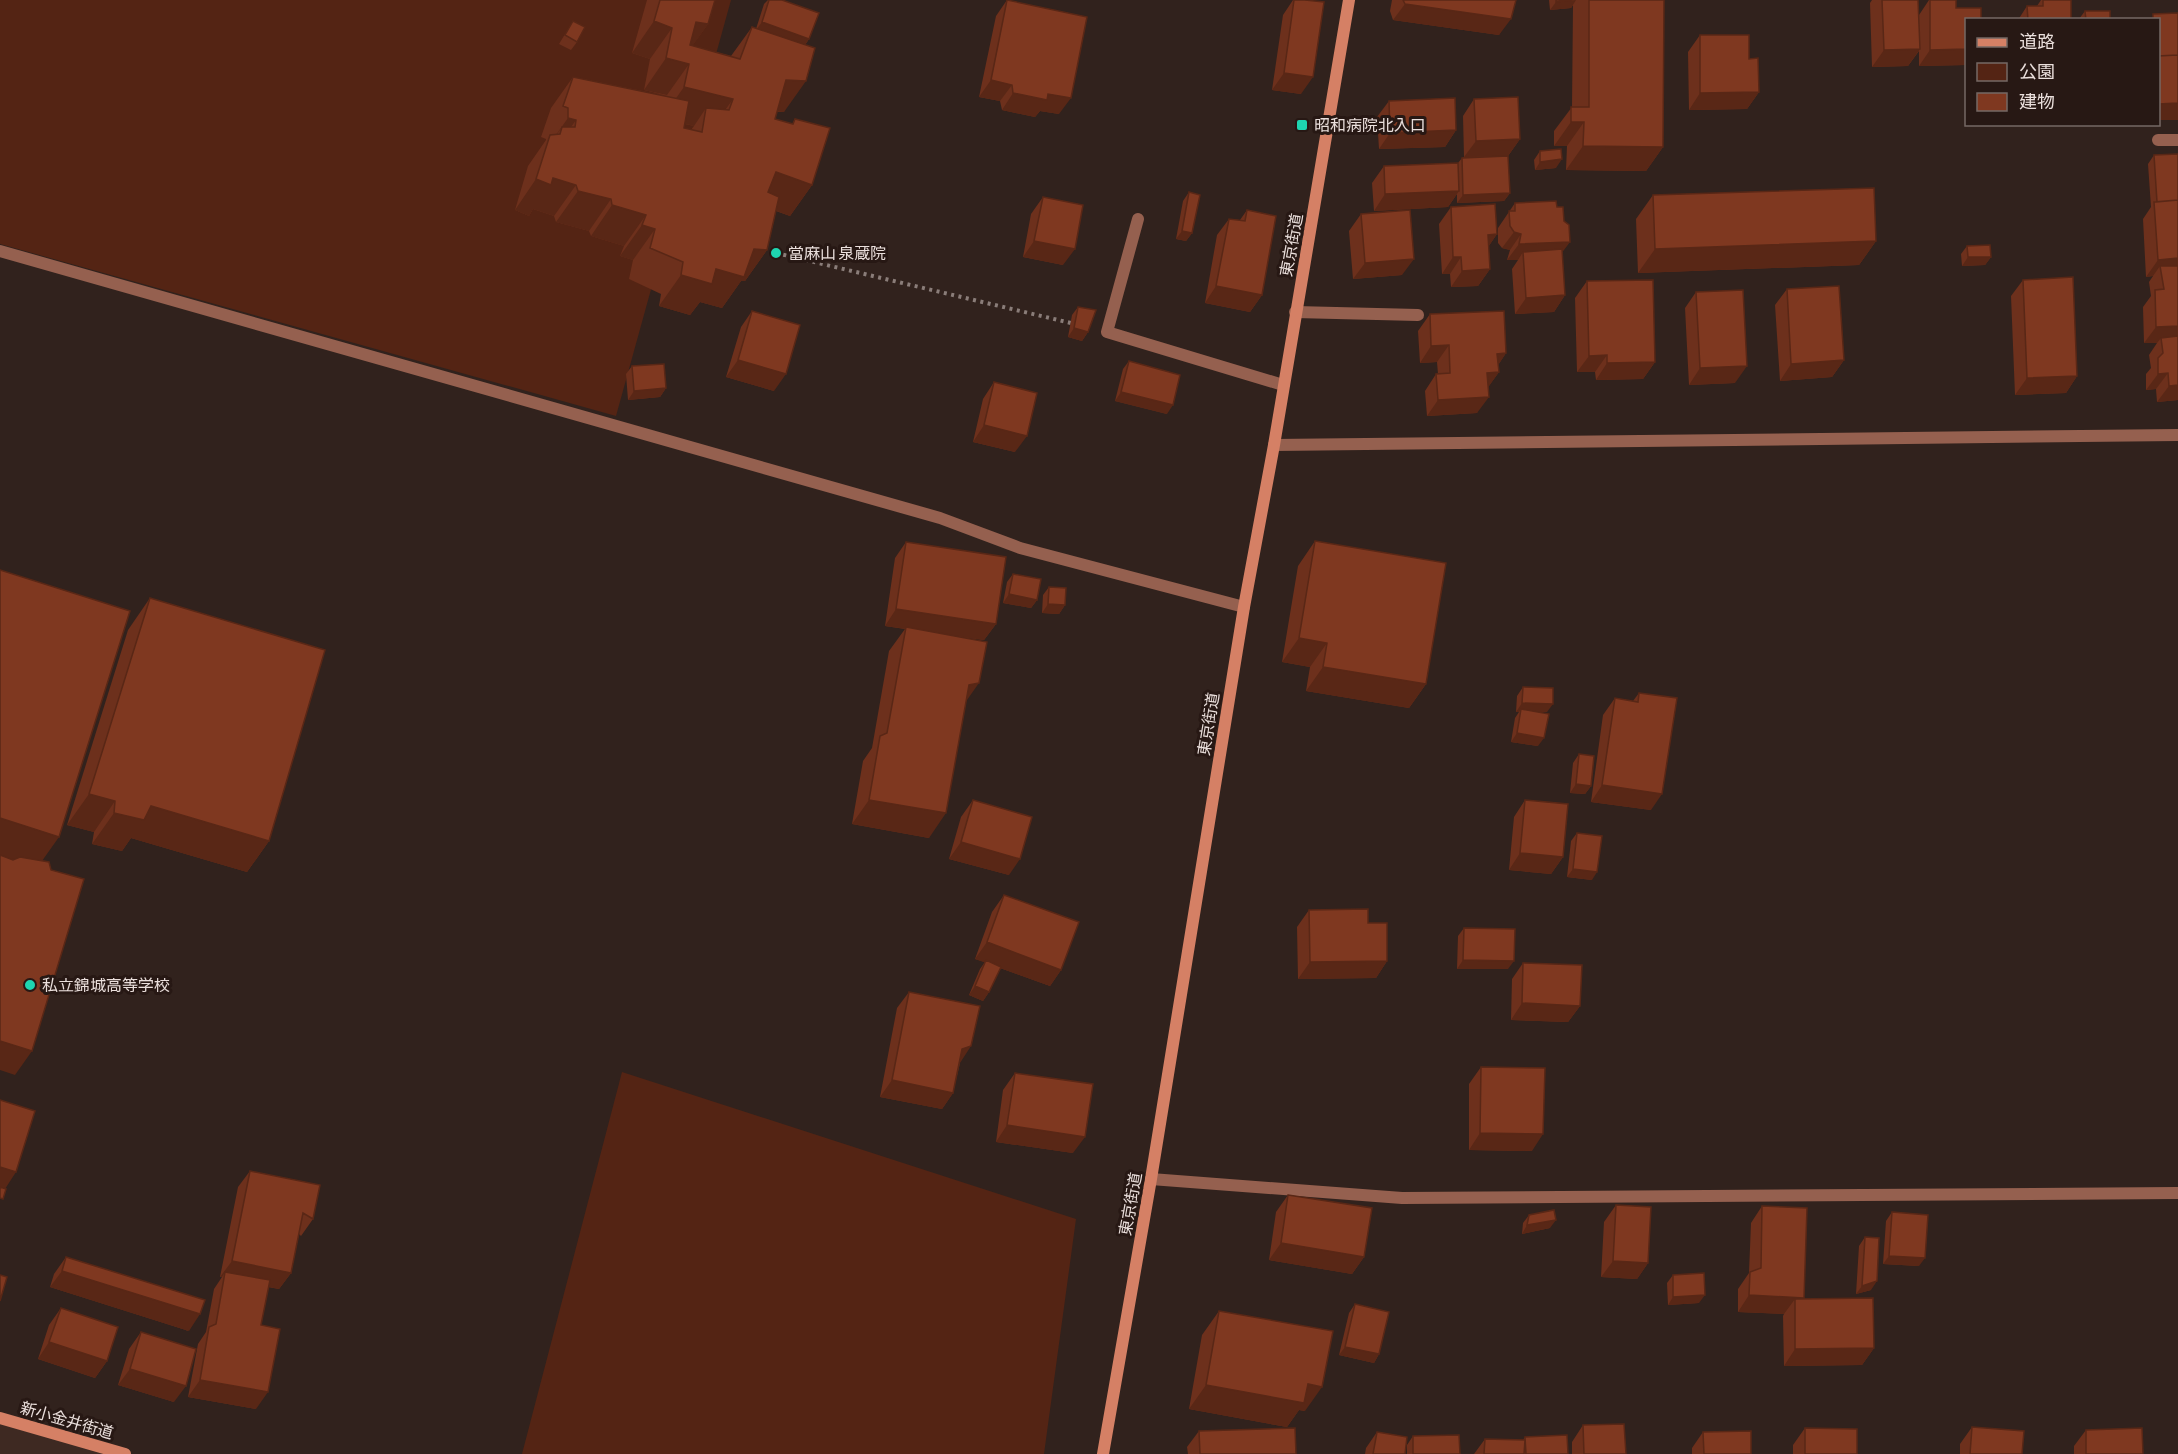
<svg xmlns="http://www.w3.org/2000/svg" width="2178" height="1454" viewBox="0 0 2178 1454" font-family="'Asap Condensed','Noto Sans JP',sans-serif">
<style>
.built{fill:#3e2922}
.green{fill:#542414}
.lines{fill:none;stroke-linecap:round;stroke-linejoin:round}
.path{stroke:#8a7d79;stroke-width:4;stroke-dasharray:3 4.5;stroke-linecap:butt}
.lane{stroke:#95604f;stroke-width:12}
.street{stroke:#95604f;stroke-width:12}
.secondary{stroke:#d58065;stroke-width:12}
.wall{fill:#6d301c;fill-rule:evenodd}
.shaded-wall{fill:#592716}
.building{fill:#7f3820;stroke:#592716;stroke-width:1.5}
.poi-dot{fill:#1ed5b0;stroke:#271814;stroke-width:2}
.labels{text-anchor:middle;stroke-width:6;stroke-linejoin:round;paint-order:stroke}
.poi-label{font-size:16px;fill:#eadfdc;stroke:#271814;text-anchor:start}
.street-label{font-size:16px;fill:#eadfdc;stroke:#271814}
</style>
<rect width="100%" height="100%" fill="#31221d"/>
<!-- built -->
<path class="built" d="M0,1418l125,36h-125z"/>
<!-- green -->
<path class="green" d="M0,0h731l-115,416 -616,-172z
M622,1072l454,147 -32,235h-522z"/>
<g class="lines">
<!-- path -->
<path class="path" d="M776,253l299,71"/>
<!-- lane -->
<path class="lane" d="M2158,140h20
M1138,219l-31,113 176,53
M1295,312l123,3"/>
<!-- street -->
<path class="street" d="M0,251l940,267 80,30 224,59
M1274,445l904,-10
M1151,1179l251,19 776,-5"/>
<!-- secondary -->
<path class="secondary" d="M0,1418l125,36
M1103,1454l48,-275 93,-572 30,-162 75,-445"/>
</g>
<!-- wall -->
<path class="wall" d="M647,0h68l-7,24 -16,22 39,10 21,-29 4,2 8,-25 4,-4h1l40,39 -4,6 -21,67h-7l-2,7 17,5 3,-5 17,66 -22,31 -14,-5 -9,39 -22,31h-4l-19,27 -22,-6 -10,13 -31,-9 2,-12 -32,-15 4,-19 -13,-4 4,-10 -33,-10 -2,-5 -33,-9 -2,-6 -21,-7 -4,7 -14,-6 13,-44 18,-26v-1l-5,-2 10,-29 22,-31 94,19 -23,-6 6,-31 -18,-6zM685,124l9,2 -3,4 -7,-2z
M1007,0l52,114 -19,-3 -5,6 -33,-7 -2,-9 -21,-4 17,-81z
M1293,0h12l-4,94 -29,-4 11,-75z
M1392,0h124l-17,35 -106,-15 -3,-9z
M1549,0h115l-1,147 -17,24 -80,-1 1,-24h-13v-15l18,-24 1,-102 -2,3 -21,2z
M1872,0h46l1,15 10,-15h27v8l10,12v45l-47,1v-15l-11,15 -36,1 -2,-64z
M2041,0h30v20h-53l9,-14h10z
M2085,11l25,9 -31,-1z
M573,21l4,21 -6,8 -12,-6z
M1700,35l49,24 10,33 -12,17 -58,1 -1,-58z
M1474,99l46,40 -12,17 2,37 -6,8 -47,2v-9l-9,13 -74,4 -2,-28 12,-17 74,-3 4,-5 2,-1 -1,-41z
M1389,101l67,29 -11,17 -66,2 -2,-32z
M1540,151l16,17 -21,2 -1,-10z
M2178,154v246l-21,2 -1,-13 -10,1v-16l5,-6 -2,-13 8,-12h-13l-1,-36 8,-11 -2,-14 4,-6 -7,1 -3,-58 8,-12 -3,-43 6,-9z
M1189,192l3,41 -6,8 -10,-2 7,-38z
M1653,195l223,46 -17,24 -221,8 -2,-54z
M1043,197l20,68 -40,-8 8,-43z
M1515,203l47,49 3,43 -11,17 -39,2 -3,-45 6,-9h-11l3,-10 -8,-2 -4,-5v-15z
M1451,207l46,27 -9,13 2,22 -12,17 -27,1 -1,-13h-8l-3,-50z
M1247,210l15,85 -12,17 -45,-9 12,-68 12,-16 11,1z
M1361,214l41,61 -49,4 -4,-48z
M1967,246l24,11 -6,8 -23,1 -1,-12z
M2023,280l54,96 -11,17 -51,2 -4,-99z
M1587,281l68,81 -12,17 -47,1 -1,-8h-18l-2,-74z
M1787,289l57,71 -12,17 -52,4 -5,-76z
M1696,292l39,91 -46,2 -4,-77z
M1078,307l10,25 -6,9 -14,-4 4,-22z
M752,311l22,80 -48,-14 15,-50z
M1430,314l76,39 -8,12 1,7 -11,15 -11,26 -50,3 -2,-25 11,-17h2l-1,-12 -17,1 -2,-32z
M1129,361l38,53 -52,-13 8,-32z
M632,366l34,22 -6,9 -32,3 -2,-26z
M994,382l21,70 -42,-10 10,-43z
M1315,541l111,143 -17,24 -103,-17 4,-24 -28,-5 16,-96z
M906,542l90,82 -12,16 -24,-3 6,64 -37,137 -77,-14 11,-63 9,-13 17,-97 16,-22 -20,-3 10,-68z
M1013,574l24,26 -6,8 -28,-5 4,-21z
M1049,587l16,18 -6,9 -17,-1 1,-18z
M150,598l119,243 -22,31 -116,-34 -9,13 -30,-7 2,-12 -27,-7 61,-195z
M1523,687l24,25h-9v34l-27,-4 4,-24 4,-6h-3l1,-16z
M1639,693l12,117 -60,-8 12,-87 12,-17 18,3z
M1579,754l12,32 -6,8 -15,-1 3,-30z
M973,800l36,75 -60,-16 12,-42z
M1525,800l38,57 -12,17 -42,-4 5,-53z
M1577,833l15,47 -25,-3 4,-36z
M1004,895l57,75 -11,16 -50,-18 -11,24 -6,9 -14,-6 11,-26 5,-7 -10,-3 17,-47z
M1309,910l59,13 19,38 -11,17 -78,1 -1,-52z
M1464,928l44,41h-51l1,-33z
M1523,963l57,43 -12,16 -57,-2 1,-41z
M909,992l51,71 -7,30 -11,16 -62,-12 17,-89z
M1481,1067l51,84 -63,-1v-66z
M1015,1073l58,80 -77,-11 7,-52z
M250,1171l63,48 -12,17 -2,-2 -8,39 -12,16 -11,-2 -7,38 -5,84 -68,-12 10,-53 8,-12 8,-43 8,-12h-2l18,-90z
M1288,1195l76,62 -12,17 -83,-14 7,-48z
M1616,1205l32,58 -11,16 -36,-2 3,-55z
M1762,1206l42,92 -1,1 71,49 -12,17 -78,1 -1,-50 1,-2 -46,-2v-23l11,-16 2,-50z
M1892,1212l27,54 -36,-2 3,-43z
M1529,1215l21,13 -28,6 1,-11z
M1865,1237l6,53 -15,4 3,-48z
M66,1257l123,74 -139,-44 4,-13z
M1673,1275l26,28 -31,2 -1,-22z
M1355,1304l24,50 -5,9 -35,-8 10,-42z
M61,1308l46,53 -12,17 -57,-19 11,-34z
M1219,1311l86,100 -6,-1 -12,17 -98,-18 13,-74z
M141,1332l33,70 -56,-17 11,-36z
M1583,1425l43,29h-54v-12z
M1972,1427l50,27h-62v-10z
M1805,1428l52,26h-64v-9z
M2086,1430l57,24h-69v-8z
M1199,1431l97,23h-108l-1,-7z
M1377,1432l28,22h-40l1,-6z
M1703,1432l48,22h-59v-6z
M1413,1436l47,18h-53v-9z
M1525,1437l43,17h-94l11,-15 38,1z"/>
<!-- shaded-wall -->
<path class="shaded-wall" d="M1576,0l-5,8 -21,2 6,-8z
M1405,4l106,15 -12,16 -106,-15z
M654,21l18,7 -22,31 -18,-6z
M696,22l12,2 -22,31z
M762,22l47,17 -6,9 -47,-18z
M1920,49l-12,17 -36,1 12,-17z
M1966,49v16l-47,1 11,-16z
M666,58l23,6 -22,31 -23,-5z
M1284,73l29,4 -12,17 -29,-4z
M786,80l20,1 -22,31 -19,-1z
M991,80l21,5 -12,16 -21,-4z
M684,87l49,12 -22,31 -5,-22 -12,18 -32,-8z
M1759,92l-12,17 -58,1 11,-17z
M1013,93l35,1 23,4 -12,16 -19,-3 -5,6 -33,-7z
M2178,103v17h-20v-16z
M568,118l8,2 -22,31 8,-24 -15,22h-1z
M1571,122h13l-17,24h-13z
M1456,130l-11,17 -66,2 11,-16z
M1520,139l-12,17 -44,1 12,-16z
M1583,146l80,1 -17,24 -80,-1z
M1562,159l-6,9 -21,2 5,-8z
M776,172l36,13 -22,31 -35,-13z
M553,178l23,7 -22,31 -21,-7 -4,7 -14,-6 21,-31z
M578,191l33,8 -22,32 -33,-9z
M1459,191l-11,16 -74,4 11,-17z
M1510,193l-6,8 -47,2 6,-8z
M612,205l34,10 -22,31 -33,-10z
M642,225l13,4 -22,31 -13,-4z
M1182,231l10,2 -6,8 -10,-2z
M1514,232l7,2 -11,16 -8,-2z
M1497,234l-11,16 2,-15z
M1034,241l41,8 -12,16 -40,-8z
M1876,241l-17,24 -221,8 17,-24z
M1570,242l-12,16 -35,-6 -5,8h-11l12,-16z
M754,249l13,1 -22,31h-4l-19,27 -22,-6 -10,13 -31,-9 22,-31 35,-6z
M1453,257h8l-11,17h-8z
M1968,257h23l-6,8 -23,1z
M2178,258v15l-18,-7 -7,10 -7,1 12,-17z
M1414,259l-12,16 -49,4 12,-16z
M1490,269l-12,17 -27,1 11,-16z
M1216,286l46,9 -12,17 -45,-9z
M1565,295l-11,17 -39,2 11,-16z
M2178,326v16l-17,-4 -4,5h-13l12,-16z
M1074,328l14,4 -6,9 -14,-4z
M1449,345l-12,17 -17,1 11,-17z
M1506,353l-11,17 2,-16z
M1607,355l-12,17h-18l12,-16z
M738,360l48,14 -12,17 -48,-14z
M1844,360l-12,17 -52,4 11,-17z
M1655,362l-12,17 -47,1 11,-17z
M1747,366l-12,17 -46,2 11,-17z
M1499,372l-12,17v-16z
M2168,373l-12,16 -10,1 12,-16z
M2077,376l-11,17 -51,2 12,-17z
M2178,385v15l-21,2 12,-16z
M666,388l-6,9 -32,3 6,-9z
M1121,392l52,13 -6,9 -52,-13z
M1489,397l-12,16 -50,3 11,-16z
M984,425l43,11 -12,16 -42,-10z
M1009,594l28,6 -6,8 -28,-5z
M1048,604l17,1 -6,9 -17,-1z
M896,609l100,15 -12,16 -99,-14z
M1299,638l28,5 -17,24 -28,-5z
M1323,667l103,17 -17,24 -103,-17z
M979,683l-17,24 7,-22z
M1522,703l31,1 -6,8h-26v-3l-2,3h-3z
M1517,733l27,5 -6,8 -27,-4z
M1576,784l15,2 -6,8 -15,-1z
M1602,785l60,9 -11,16 -60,-8z
M89,794l26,7 -21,31 -27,-7z
M869,800l77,13 -17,25 -77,-14z
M151,806l118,35 -22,31 -116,-34 -9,13 -30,-7 22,-31z
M0,818l59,19 -22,31 -37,-12z
M961,842l59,17 -11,16 -60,-16z
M1520,853l43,4 -12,17 -42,-4z
M1573,869l24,3 -5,8 -25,-3z
M987,942l74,28 -11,16 -75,-27z
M1463,960l51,1 -6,8h-51z
M1387,961l-11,17 -78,1 12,-17z
M975,986l14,6 -6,9 -14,-6z
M1522,1003l58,3 -12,16 -57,-2z
M0,1041l32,10 -17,24 -15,-5z
M971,1046l-11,17 -10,3 12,-17z
M892,1080l61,13 -11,16 -62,-12z
M1007,1125l78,12 -12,16 -77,-11z
M1480,1133l63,1 -11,17 -63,-1z
M0,1167l16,5 -11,17 -5,-2z
M1556,1220l-6,8 -28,6 5,-9z
M1281,1243l83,14 -12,17 -83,-14z
M1889,1256l36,2 -6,8 -36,-2z
M232,1261l59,12 -12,16 -55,-11 1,-6 -3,5h-2z
M1613,1261l35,2 -11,16 -36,-2z
M62,1271l138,43 -11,17 -139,-44z
M1877,1281l-6,9 -15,4 6,-8z
M1705,1295l-6,8 -31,2 5,-8z
M1749,1295l55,3 -9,12v-11l-11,15 -46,-2z
M49,1342l58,19 -12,17 -57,-19z
M1345,1347l34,7 -5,9 -35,-8z
M1874,1348l-12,17 -78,1 11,-17z
M130,1369l56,17 -12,16 -56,-17z
M200,1380l68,12 -12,17 -68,-12z
M1308,1384l14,3 -17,24 -6,-1 -12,17 -98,-18 17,-24z"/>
<!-- building -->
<path class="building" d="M660,0h55l-7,24 -12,-2 -6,23 50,14 12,-32 63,21 -9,33 -20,-1 -11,39 18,5 2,-5 35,9 -18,57 -36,-13 -8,20 11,5 -12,53 -13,-1 -10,28 -28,-8 -4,15 -31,-9 2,-13 -33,-14 5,-19 -13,-4 4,-10 -34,-10 -1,-6 -33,-8 -2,-6 -23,-7 -2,7 -15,-6 14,-44 10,-1 2,-7h13l1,-7 -8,-2v-10l-5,-2 10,-29 116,24 -5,27 18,4 4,-24 23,2 4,-11 -49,-12 5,-23 -23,-6 6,-30 -18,-7z
M769,0h13l37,13 -10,26 -47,-17z
M1007,0l80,17 -16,81 -23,-4 -1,6 -34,-7 -1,-8 -21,-5z
M1294,0h11l19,2 -11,75 -29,-4z
M1403,0h113l-5,19 -106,-15z
M1556,0h16l-16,2z
M1589,0h75l-1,147 -80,-1 1,-24h-13v-15h18z
M1882,0h36l2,49 -36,1z
M1930,0h26v8h25v12h-15v29l-36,1z
M2043,0h28v20h-43l-1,-14h16z
M2085,11h25v9h-24z
M2178,13v42l-20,1v-36h-5v-6z
M573,21l12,6 -8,15 -12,-7z
M1700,35h49v24l9,-1 1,34 -59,1z
M2178,55v48l-20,1v-48z
M1518,97l2,42 -44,2 -2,-42z
M1455,98l1,32 -66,3 -1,-32z
M1561,149l1,10 -22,3v-11z
M2178,154v46l-21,2 -3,-47z
M1508,156l2,37 -47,2 -1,-37z
M1458,163l1,28 -74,3 -1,-28z
M1874,188l2,53 -221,8 -2,-54z
M1189,192l11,3 -8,38 -10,-2z
M1043,197l40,8 -8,44 -41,-8z
M2178,200v58l-20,2 -4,-58z
M1556,201l1,6h6l1,14 5,4 1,17 -51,2 2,-10 -7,-2 -4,-6 -1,-15h6v-8z
M1495,204l2,30 -9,1 2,34 -28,2 -1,-14h-8l-2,-50z
M1247,210l29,6 -14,79 -46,-9 13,-67 16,2z
M1410,210l4,49 -49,4 -4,-49z
M1990,245l1,12h-23l-1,-11z
M1562,249l3,46 -39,3 -3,-46z
M2160,266h18v60l-22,1 -1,-37 9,-1z
M2073,277l4,99 -50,2 -4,-98z
M1653,280l2,82 -48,1v-8l-18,1 -2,-75z
M1839,286l5,74 -53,4 -4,-75z
M1743,290l4,76 -47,2 -4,-76z
M1078,307l18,3 -8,22 -14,-4z
M752,311l48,14 -14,49 -48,-14z
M1504,311l2,42 -9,1 2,18 -12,1 2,24 -51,3 -2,-26 14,-1 -1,-28 -18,1 -1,-32z
M2178,336v49l-9,1 -1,-13 -10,1v-16l5,-5 -2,-15z
M1129,361l51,14 -7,30 -52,-13z
M664,364l2,24 -32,3 -2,-25z
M994,382l43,11 -10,43 -43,-11z
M1315,541l131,22 -20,121 -103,-17 4,-24 -28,-5z
M906,542l100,15 -10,67 -100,-15z
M0,570l130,41 -71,226 -59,-19z
M1013,574l28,5 -4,21 -28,-6z
M1049,587l17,1 -1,17 -17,-1z
M150,598l175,52 -56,191 -118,-35 -7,14 -30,-7 1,-12 -26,-7z
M906,627l81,15 -8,41 -10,2 -23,128 -77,-13 11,-64 7,-3z
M1523,687l30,1v16l-31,-1z
M1639,693l38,5 -15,96 -60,-9 13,-87 23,4z
M1521,709l28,5 -5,24 -27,-5z
M1579,754l15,2 -3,30 -15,-2z
M973,800l59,17 -12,42 -59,-17z
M1525,800l43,4 -5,53 -43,-4z
M1577,833l25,3 -5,36 -24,-3z
M0,855l13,5 7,-3 29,5 2,8 33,9 -52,172 -32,-10z
M1004,895l75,27 -18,48 -74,-28z
M1368,909v14h19v38l-77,1 -1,-52z
M1464,928l51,1 -1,32 -51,-1z
M986,960l15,7 -12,25 -14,-6z
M1523,963l59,2 -2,41 -58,-3z
M909,992l71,14 -9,40 -9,3 -9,44 -61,-13z
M1481,1067l64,1 -2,66 -63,-1z
M1015,1073l78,11 -8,53 -78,-12z
M0,1100l35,11 -19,61 -16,-5z
M250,1171l70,14 -7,34 -10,-6 -12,60 -59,-12z
M0,1187l6,2 -3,10 -3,-1z
M1288,1195l84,13 -8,49 -83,-14z
M1616,1205l35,2 -3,56 -35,-2z
M1762,1206l45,2 -3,90 -55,-3 1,-23 11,-4z
M1554,1210l2,10 -29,5 2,-10z
M1892,1212l36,3 -3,43 -36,-2z
M1865,1237l14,1 -2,43 -15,5z
M66,1257l139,43 -5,14 -138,-43z
M225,1272l45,8 -9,45 19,4 -12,63 -68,-12 9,-53 7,-3z
M1704,1273l1,22 -32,2v-22z
M0,1275l7,2 -7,24z
M1873,1298l1,50 -79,1v-50z
M1355,1304l34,8 -10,42 -34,-7z
M61,1308l57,19 -11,34 -58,-19z
M1219,1311l114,20 -11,56 -14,-3 -4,19 -98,-18z
M141,1332l55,17 -10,37 -56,-17z
M1624,1424l2,30h-42l-1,-29z
M1972,1427l52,4 -2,23h-52z
M1295,1428l1,26h-96l-1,-23z
M1805,1428l52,1v25h-52z
M2142,1428l1,26h-57v-24z
M1751,1431v23h-47l-1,-22z
M1377,1432l30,5 -2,17h-32z
M1459,1435l1,19h-47v-18z
M1567,1435l1,19h-42l-1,-17z
M1485,1439l40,1 -1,14h-40z"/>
<!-- markers -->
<g class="poi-dot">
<rect x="1296" y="119" width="12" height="12" rx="3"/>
<circle cx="776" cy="253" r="6"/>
<circle cx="30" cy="985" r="6"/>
</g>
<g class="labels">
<!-- poi labels -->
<g class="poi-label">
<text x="1314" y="131">昭和病院北入口</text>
<text x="788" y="259">當麻山 泉蔵院</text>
<text x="42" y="991">私立錦城高等学校</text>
</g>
<!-- street labels -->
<g class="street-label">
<text transform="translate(1291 245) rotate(-80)" y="6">東京街道</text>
<text transform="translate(1208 724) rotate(-81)" y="6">東京街道</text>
<text transform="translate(1130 1204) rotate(-80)" y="6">東京街道</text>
<text transform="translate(67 1420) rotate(16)" y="6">新小金井街道</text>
</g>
</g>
<!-- legend -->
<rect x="1965" y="18" width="195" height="108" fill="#271814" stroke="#756864" stroke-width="1.5"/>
<rect x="1977" y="38" width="30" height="9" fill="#d58065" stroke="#756864" stroke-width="1.5"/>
<text x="2019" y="48" font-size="18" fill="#eadfdc">道路</text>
<rect x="1977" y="63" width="30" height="18" fill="#542414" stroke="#756864" stroke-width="1.5"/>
<text x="2019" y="78" font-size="18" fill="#eadfdc">公園</text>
<rect x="1977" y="93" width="30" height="18" fill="#7f3820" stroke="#756864" stroke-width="1.5"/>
<text x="2019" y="108" font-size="18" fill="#eadfdc">建物</text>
</svg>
